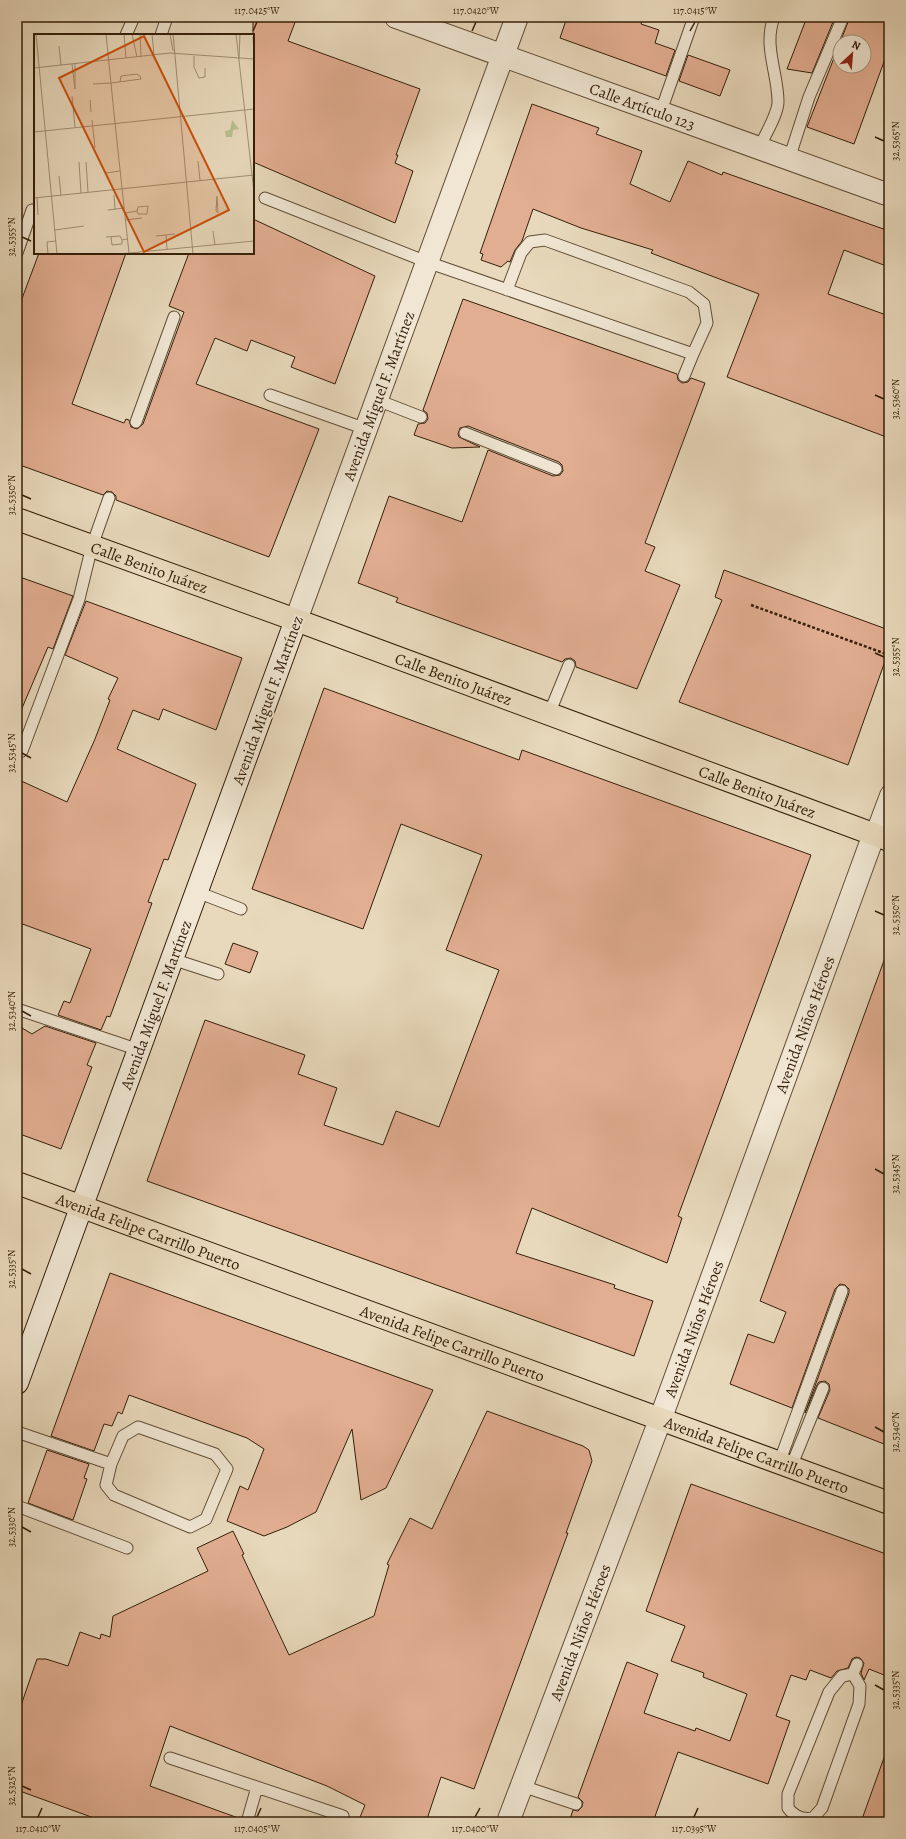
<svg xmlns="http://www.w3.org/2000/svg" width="906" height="1839" viewBox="0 0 906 1839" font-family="Alegreya,serif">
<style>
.building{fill:#e2ae92;stroke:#341f09;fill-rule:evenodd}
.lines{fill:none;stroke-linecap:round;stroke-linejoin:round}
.service-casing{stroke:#614e36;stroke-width:13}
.pedestrian-casing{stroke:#614e36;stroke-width:19}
.tertiary-casing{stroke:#614e36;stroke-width:24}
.secondary-casing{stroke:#341f09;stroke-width:24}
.primary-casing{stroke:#341f09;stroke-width:24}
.path{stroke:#341f09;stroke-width:2.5;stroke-dasharray:3 2;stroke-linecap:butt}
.service{stroke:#f0e6d3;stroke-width:11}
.pedestrian{stroke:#f0e6d3;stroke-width:17}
.tertiary{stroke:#f0e6d3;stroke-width:22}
.secondary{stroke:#f0e6d3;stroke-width:22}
.primary{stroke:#e8d9bc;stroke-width:22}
.ticks{fill:none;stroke:#341f09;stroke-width:1.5}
.labels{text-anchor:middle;stroke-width:4;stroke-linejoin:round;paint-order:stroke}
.street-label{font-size:16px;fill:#341f09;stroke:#f0e6d3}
.inset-road{fill:none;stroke:#a08f74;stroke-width:1}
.view{fill:#cd500c;fill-opacity:0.15;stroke:#cd500c;stroke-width:2}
.inset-edge{fill:none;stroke:#341f09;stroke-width:2}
.neatline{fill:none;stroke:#341f09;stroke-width:1.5}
.ticks-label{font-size:10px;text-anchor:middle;fill:#341f09}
</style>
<rect width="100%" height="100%" fill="#e8d9bc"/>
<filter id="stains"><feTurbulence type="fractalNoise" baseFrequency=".005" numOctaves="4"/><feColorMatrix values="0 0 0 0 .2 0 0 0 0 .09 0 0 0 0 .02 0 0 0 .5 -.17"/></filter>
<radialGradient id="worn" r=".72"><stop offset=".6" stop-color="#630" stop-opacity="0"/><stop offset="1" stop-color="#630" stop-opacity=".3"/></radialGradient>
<!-- building -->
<path class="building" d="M253,17h44l-9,24 132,48 -24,66h2l-3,8 18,8 -18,52 -142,-61z
M567,17h77l-3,7 18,6 -4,13 20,7 -9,26 -106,-38z
M807,17h28l-23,56 -25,-4z
M850,17h39v31l-35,96 -47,-17zM840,42h24v24h-24z
M688,55l42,15 -10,26 -41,-15z
M532,104l67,24 -3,6 46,17 -12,33 40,18 18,-41 34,14 1,-3 166,59v36l-45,-17 -16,44 61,22v122l-162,-61 32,-83 -108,-41 2,-3 -72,-22 -48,-19 -11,32 -7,9 -5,12 -2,-1 -7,6 -20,-7 2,-6 -3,-1z
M253,219l122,57 -40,108 -44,-17 4,-10 -44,-17 -4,11 -32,-13 -19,46 123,45 -50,128 -153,-57v-4l-4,-4 -5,-1 -4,4 -86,-31v-152l22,-59h87l-54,151 52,19 2,-4 3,1 2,7 6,2 6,-5 41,-112 -15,-6 20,-53h64z
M463,299l214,75 1,6 4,3 6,-1 3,-4 14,5 -60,160 10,4 -10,24 35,14 -43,104 -61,-22 -1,-6 -4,-3 -6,1 -3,3 -166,-60 2,-4 -40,-15 31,-87 73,26 26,-72 65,26 7,-1 3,-4 -1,-6 -3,-3 -91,-36 -8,2 -2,6 1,3 21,10 -28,1 -38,-13 4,-11 7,-1 3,-4 -1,-6 -4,-3z
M724,570l165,60v20l-41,115 -169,-63 43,-102 -7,-3z
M17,576l56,20 -20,53 -5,-2 -31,73z
M86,601l156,57 -26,72 -53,-21 -4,11 -26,-10 -16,39 79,35 -28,76 -4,-1 -16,43 4,1 -42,114 -3,-1 -6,14 -43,-15 6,-14 6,2 21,-54 -74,-27v-143l50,23 28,-63 15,-39 -2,-1 10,-21 -53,-23z
M324,688l195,72 3,-10 289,105 -133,361 4,2 -15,45 -135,-55 -9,25 -7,20 99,32 -1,3 39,13 -19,55 -487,-175 58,-161 100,35 -7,19 39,14 -13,37 59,20 13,-34 43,16 60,-157 -53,-20 36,-95 -81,-31 -38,105 -111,-40z
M233,943l25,9 -8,21 -25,-9z
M886,955l3,1v490l-71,-28 12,-28 -1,-6 -4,-3 -6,1 -2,3 -12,28 44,-120v-4l-4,-4 -5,-1 -5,5 -43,119 -62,-24 18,-50 26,9 12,-31 -26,-11z
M17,1025l15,9 13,-8 51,17 -9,22 5,2 -31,82 -44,-16z
M110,1273l323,117 -47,98 -25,12 -9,-71 -36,83 -29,15 -23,9 -37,-15 13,-35 8,4 16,-41 -17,-11 -118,-43 -7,19 -4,-2 -6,14 -8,-2 -10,27 -43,-15z
M487,1411l96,35 6,4 3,11 -26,72h2l-94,256 -33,-12 -15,45h-68l7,-17 -38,-19 -157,-60 -20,60 91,33 -1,3h-135l-88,-32v-73l20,-58h9l22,7 12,-34 20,7 1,-5 9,3 3,-21 95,-45 -11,-23 36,-17 11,23 -2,1 47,100 85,-39 15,-51 -2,-1 23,-46 22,11z
M47,1450l42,14 -5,14 3,1 -14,41 -45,-17z
M691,1484l198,71v122l-20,-8 -5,11 -3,-7 3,-10 -4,-5 -4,-1 -4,2 -4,9 -11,3 -6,7 -21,-8 -4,10 -15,-5 -15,41 14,5 -22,63 -90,-32 -25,70h-84l4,-12 5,1 4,-4 1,-5 -5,-5 49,-135 31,12 -14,39 51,18 1,-3 34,13 17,-47 -44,-17 1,-4 -33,-12 14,-35 -39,-15z
M886,1752l3,1v69h-28z"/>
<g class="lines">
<defs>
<path id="service" d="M126,35l8,-18
M161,35l6,-18
M661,111l33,-94
M759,148c5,-11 19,-34 19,-46 0,-29 -15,-56 -4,-85
M789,159l20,-62 34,-80
M265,198l162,64 266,92 14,-31 -3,-19 -15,-12 -144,-52 -15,2 -9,11 -14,37
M17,253l15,-43
M684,376l9,-22
M270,395l96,34
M377,400l44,17
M136,422l38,-105
M465,433l91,36
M549,714l20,-49
M22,751l57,-152 13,-53 17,-48
M197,892l44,17
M172,959l46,15
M17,1009l122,41
M138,1427l77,27 12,15 -21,50 -16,8 -76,-32 -8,-10 5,-21 12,-28z
M17,1432l94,32
M779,1463l63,-172
M791,1467l32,-79
M17,1506l110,42
M853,1674l7,12 -1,18 -37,104 -9,10c-10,2 -19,-2 -25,-10v-14l41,-102 13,-16z
M853,1674l4,-10
M170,1758l173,58
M522,1786l54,18
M247,1822l10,-35"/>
<path id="pedestrian" d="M874,834l15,-40"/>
<g id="tertiary">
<path id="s1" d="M396,17l493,178"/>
<path id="s2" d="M296,620l221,-603"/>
<path id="s3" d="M508,1822l152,-402 214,-586"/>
</g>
<g id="secondary">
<path id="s4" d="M17,1383l279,-763"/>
</g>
<g id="primary">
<path id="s5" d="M17,519l279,101 593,220"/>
<path id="s6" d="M17,1183l872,320"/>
</g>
</defs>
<!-- service casing -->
<use href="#service" class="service-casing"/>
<!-- pedestrian casing -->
<use href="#pedestrian" class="pedestrian-casing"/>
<!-- tertiary casing -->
<use href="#tertiary" class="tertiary-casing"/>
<!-- secondary casing -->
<use href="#secondary" class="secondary-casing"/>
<!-- primary casing -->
<use href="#primary" class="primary-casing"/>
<!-- path -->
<path class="path" d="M751,605l138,50"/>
<!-- service -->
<use href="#service" class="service"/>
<!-- pedestrian -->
<use href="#pedestrian" class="pedestrian"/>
<!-- tertiary -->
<use href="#tertiary" class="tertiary"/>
<!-- secondary -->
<use href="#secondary" class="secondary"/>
<!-- primary -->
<use href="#primary" class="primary"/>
</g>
<!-- ticks -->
<path class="ticks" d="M253,31l4,-9M472,31l4,-9M690,31l5,-9M875,137l9,4M22,237l9,4M875,395l9,4M22,495l9,4M875,653l9,4M22,753l9,5M875,911l9,4M22,1011l9,5M875,1169l9,5M22,1269l9,5M875,1427l9,5M22,1527l9,5M875,1685l9,5M22,1786l9,4M38,1817l4,-9M257,1817l4,-9M475,1817l5,-9M694,1817l4,-9"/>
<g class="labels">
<!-- street labels -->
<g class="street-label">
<text dy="6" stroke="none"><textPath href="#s1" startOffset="262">Calle Artículo 123</textPath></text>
<text dy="6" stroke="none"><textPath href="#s2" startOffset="239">Avenida Miguel F. Martínez</textPath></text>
<text dy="6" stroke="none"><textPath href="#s5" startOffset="141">Calle Benito Juárez</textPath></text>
<text dy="6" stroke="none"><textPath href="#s5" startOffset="465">Calle Benito Juárez</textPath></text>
<text transform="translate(267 700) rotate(-70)" y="6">Avenida Miguel F. Martínez</text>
<text dy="6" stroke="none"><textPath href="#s5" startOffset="789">Calle Benito Juárez</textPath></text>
<text dy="6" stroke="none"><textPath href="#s4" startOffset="403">Avenida Miguel F. Martínez</textPath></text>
<text dy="6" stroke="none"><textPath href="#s3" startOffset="851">Avenida Niños Héroes</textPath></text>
<text dy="6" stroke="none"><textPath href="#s6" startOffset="140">Avenida Felipe Carrillo Puerto</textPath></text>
<text dy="6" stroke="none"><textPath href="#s3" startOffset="527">Avenida Niños Héroes</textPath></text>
<text dy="6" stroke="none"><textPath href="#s6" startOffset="464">Avenida Felipe Carrillo Puerto</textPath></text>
<text dy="6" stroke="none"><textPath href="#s6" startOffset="788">Avenida Felipe Carrillo Puerto</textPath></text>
<text dy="6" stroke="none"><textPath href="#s3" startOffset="203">Avenida Niños Héroes</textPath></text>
</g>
</g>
<!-- overview -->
<g transform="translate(34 34)">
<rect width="220" height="220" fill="#e8d9bc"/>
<path d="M198,86l7,9 -6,1 -1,7h-6l-1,-6 5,-1z" fill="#b8bf8f"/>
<path class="inset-road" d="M2,0l21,220M72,0l9,89M90,0l2,24M98,0l5,23M106,0l1,23M118,0l2,21M136,0l3,17M139,0l20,220M202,0l18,158M219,3l1,16M25,12l2,19M160,22v11l5,11 6,-1v-9M205,25l1,-25M38,30l3,25v-25M0,34l136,-15 84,6M59,50l18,-1 30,-4 -1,-3 -3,-2 -16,2 -1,6M38,62l3,31M56,66l1,12M58,86l3,28M81,89l14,130M0,98l220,-23M164,127l2,19M45,128l2,31M52,128l2,30M72,139l14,-2M25,142l2,19M80,161l1,14M183,162l-1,15 2,2M3,163l1,18M183,163l1,16M0,164l220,-23M74,176l16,-2M91,179l12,-2 1,3h9l1,-8 -10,1 -1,4M91,186l17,-2M21,196l29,-4M179,197l2,14M132,201l1,14M122,202l19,-2M72,203l14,-1 2,4 5,-1M77,203l1,8 10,-1v-4M14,220l-1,-12 9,-1M85,220l135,-13"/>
<path class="view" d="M110,2l85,174 -85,42 -85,-174z"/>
<rect width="220" height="220" class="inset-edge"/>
</g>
<!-- margin -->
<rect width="906" height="1839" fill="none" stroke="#e8d9bc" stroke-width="44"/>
<!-- north arrow -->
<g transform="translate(852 54) rotate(26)"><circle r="19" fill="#f0e6d3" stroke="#a59682"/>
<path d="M0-3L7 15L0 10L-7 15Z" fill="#8f2418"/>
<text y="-6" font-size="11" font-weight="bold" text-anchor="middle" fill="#341f09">N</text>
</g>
<rect x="22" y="22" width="862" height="1795" class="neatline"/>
<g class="ticks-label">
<text x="257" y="14">117.0425°W</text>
<text x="476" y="14">117.0420°W</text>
<text x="695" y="14">117.0415°W</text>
<text transform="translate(895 141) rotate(-90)" y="4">32.5365°N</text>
<text transform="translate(11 237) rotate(-90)" y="4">32.5355°N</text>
<text transform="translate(895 399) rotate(-90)" y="4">32.5360°N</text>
<text transform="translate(11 495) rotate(-90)" y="4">32.5350°N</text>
<text transform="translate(895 657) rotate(-90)" y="4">32.5355°N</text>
<text transform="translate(11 753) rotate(-90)" y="4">32.5345°N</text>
<text transform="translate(895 915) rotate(-90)" y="4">32.5350°N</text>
<text transform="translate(11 1011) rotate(-90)" y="4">32.5340°N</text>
<text transform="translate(895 1174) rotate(-90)" y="4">32.5345°N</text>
<text transform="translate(11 1269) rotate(-90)" y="4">32.5335°N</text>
<text transform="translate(895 1432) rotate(-90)" y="4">32.5340°N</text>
<text transform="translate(11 1527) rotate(-90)" y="4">32.5330°N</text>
<text transform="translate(895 1690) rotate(-90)" y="4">32.5335°N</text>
<text transform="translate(11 1786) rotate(-90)" y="4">32.5325°N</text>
<text x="38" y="1832">117.0410°W</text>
<text x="257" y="1832">117.0405°W</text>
<text x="475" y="1832">117.0400°W</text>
<text x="694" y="1832">117.0395°W</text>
</g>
<rect width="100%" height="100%" filter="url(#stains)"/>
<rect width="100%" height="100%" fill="url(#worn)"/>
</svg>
